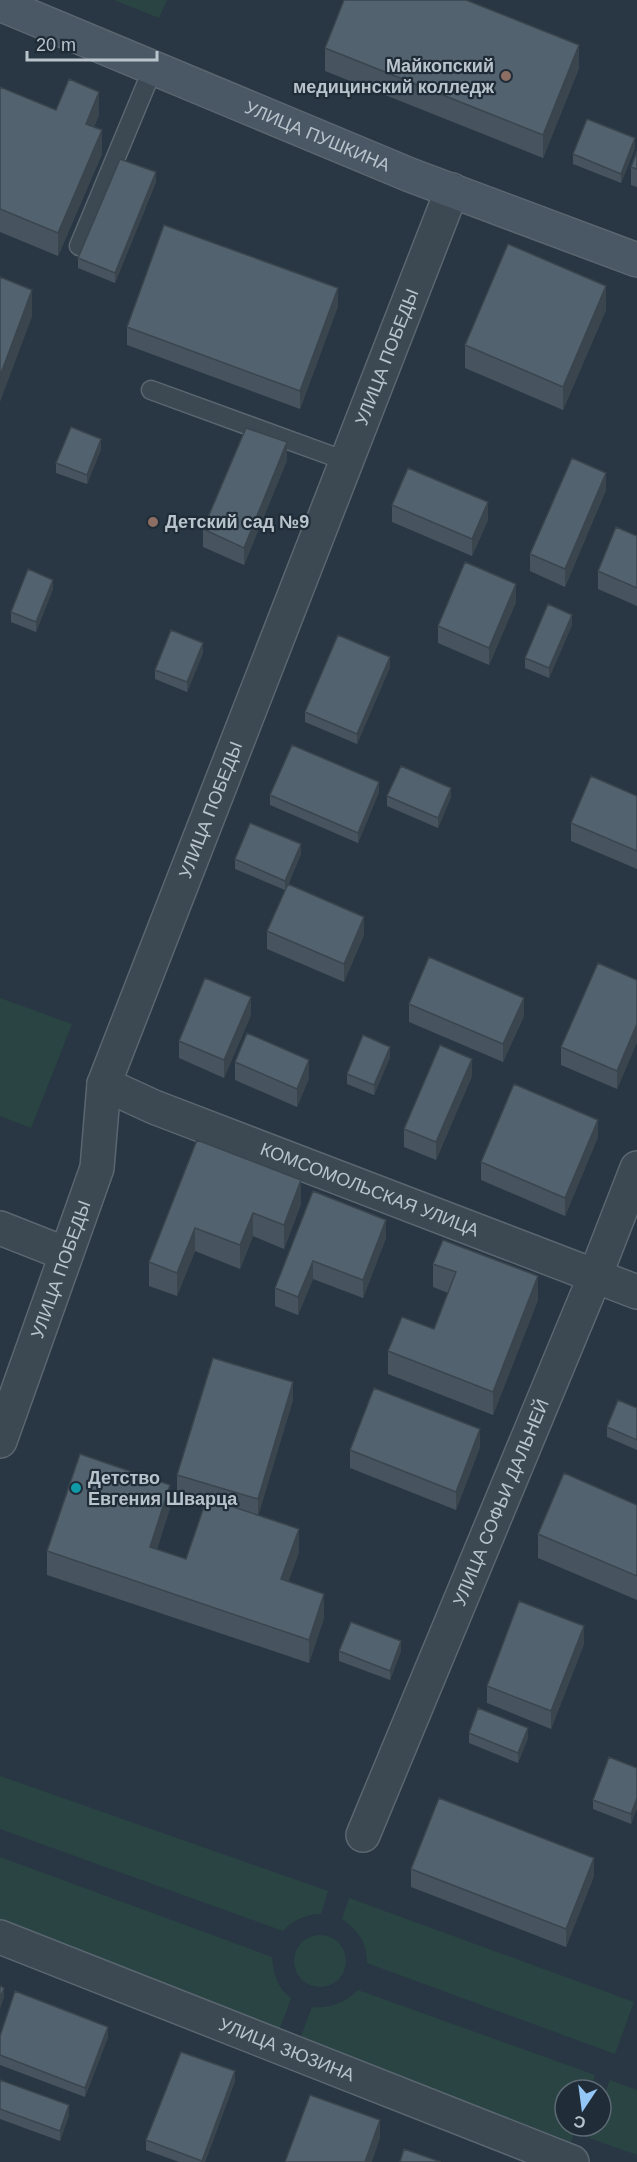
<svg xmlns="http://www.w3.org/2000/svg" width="637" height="2162" viewBox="0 0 637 2162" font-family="Arial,sans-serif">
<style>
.green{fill:#2a4443}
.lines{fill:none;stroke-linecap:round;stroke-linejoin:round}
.service-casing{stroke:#5a6670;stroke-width:21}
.minor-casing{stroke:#5a6670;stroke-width:36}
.secondary-casing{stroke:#5a6670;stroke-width:36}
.service{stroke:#3c4852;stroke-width:18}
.minor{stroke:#3c4852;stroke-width:33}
.secondary{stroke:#4a5865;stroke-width:33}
.wall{fill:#47545f}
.shaded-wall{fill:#3a454e}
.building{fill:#53626f;stroke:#3a454e;stroke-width:1.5}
.education-dot{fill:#8d6e63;stroke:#202d38;stroke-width:2}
.culture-dot{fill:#0f9aa8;stroke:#202d38;stroke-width:2}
.labels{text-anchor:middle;stroke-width:4.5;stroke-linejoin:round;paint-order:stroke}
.poi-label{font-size:18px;font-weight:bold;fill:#b9c3cc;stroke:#202d38;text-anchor:start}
.street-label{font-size:18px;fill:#b9c3cc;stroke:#202d38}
</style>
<rect width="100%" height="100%" fill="#283743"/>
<!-- green -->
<path class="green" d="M114,0h53l-8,18z
M0,998l72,26 -41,104 -31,-12z
M0,1776l328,115 -7,23c-15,0 -28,6 -38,17l-283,-102z
M0,1857l272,100c1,16 5,31 19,41l-12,33 -279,-108z
M349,1898l285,104 -19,52 -248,-91c0,-21 -9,-33 -25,-44z
M294 1961a26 26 0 1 1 52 0a26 26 0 1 1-52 0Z
M358,1990l237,85 -5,15h-25v36h12l-6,16 -271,-103 12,-32c19,2 32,-4 46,-17z
M610,2080l27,10v65l-48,-17 4,-12h8v-22z"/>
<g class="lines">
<defs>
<path id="service" d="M79,246l74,-178
M151,390l195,71"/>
<g id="minor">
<path id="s1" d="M104,1084l50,23 483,185"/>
<path d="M0,1228l66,26"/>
<path id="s2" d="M0,1441l97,-273 7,-84 348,-894"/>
<path id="s3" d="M363,1835l232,-559 42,-108"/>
<path id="s4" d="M0,1937l572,225"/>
</g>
<g id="secondary">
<path id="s5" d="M0,4l410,171 227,85"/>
</g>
</defs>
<!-- service casing -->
<use href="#service" class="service-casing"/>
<!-- minor casing -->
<use href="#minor" class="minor-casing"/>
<!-- secondary casing -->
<use href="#secondary" class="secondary-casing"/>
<!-- service -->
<use href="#service" class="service"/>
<!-- minor -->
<use href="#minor" class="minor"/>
<!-- secondary -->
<use href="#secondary" class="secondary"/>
</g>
<!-- wall -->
<path class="wall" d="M325,48l254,20 -36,90 -218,-87z
M0,87l56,23 43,5 -5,12 8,27 -44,102 -58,-24z
M635,148l-14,35 -48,-19v-10z
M637,151v36l-6,-2v-18z
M156,182l-41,101 -37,-15v-10z
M338,306l-38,103 -173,-64v-18z
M606,310l-43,100 -98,-42v-23z
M101,449l-14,35 -31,-11v-10z
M287,460l-43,105 -41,-18v-18z
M606,490l-41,97 -35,-16v-17z
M392,505l96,15 -16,36 -80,-34z
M637,536v70l-39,-17v-18z
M53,589l-17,43 -25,-10v-10z
M516,602l-27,63 -51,-22v-17z
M572,625l-23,53 -24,-10v-10z
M203,653l-16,39 -32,-13v-9z
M390,667l-33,77 -52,-22v-10z
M379,792l-21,51 -88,-38v-10z
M387,796l64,1 -13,31 -51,-22z
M637,796v73l-66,-28v-18z
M301,854l-14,33 77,48 -20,47 -77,-33v-18l18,-41 -50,-21v-10z
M637,980v62l-20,47 -56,-24v-18z
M409,1004l115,12 -21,46 -94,-40z
M251,1015l-27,63 -45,-20v-17z
M390,1057l-16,38 -27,-11v-10z
M235,1062l74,16 -12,29 -62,-27z
M472,1076l-36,84 -32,-13v-18z
M598,1137l-33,79 -84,-36v-18z
M197,1140l104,64 -17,45 -31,-13 -13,33 -45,-18 -18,45 -28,-10v-24z
M313,1191l73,47 -23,60 -50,-19 -15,36 -23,-9v-18z
M433,1264l105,36 -45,115 -105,-41v-23l46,-22 14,-36 -15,-6z
M293,1400l-35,115 41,37 -11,30 36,36 -15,45 -262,-88v-24l123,-43 -13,41 29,10 20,-58 -29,-8v-18z
M637,1408v42l-30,-13v-10z
M480,1447l-24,63 -106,-42v-18z
M637,1505v95l-99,-42v-24z
M584,1644l-33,85 -64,-26v-17z
M339,1651h62l-11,29 -51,-19z
M469,1733l59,5 -10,25 -49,-20z
M637,1768v40l-6,16 -38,-15v-9z
M411,1869l183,7 -28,71 -155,-60z
M0,2036l108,1 -23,60 -85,-32z
M0,2080l69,35 -9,26 -60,-22z
M235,2081l-30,81h-26l-33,-12v-10z"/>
<!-- shaded-wall -->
<path class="shaded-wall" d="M579,45v23l-36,90v-23z
M99,92v23l-13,32v-23z
M102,130v24l-44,102v-23z
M635,138v10l-14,35v-9z
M156,172v10l-41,101v-10z
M606,286v24l-43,100v-23z
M338,288v18l-38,103v-18z
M32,290v27l-32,85v-26z
M101,439v10l-14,35v-9z
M287,442v18l-43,105v-17z
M606,473v17l-41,97v-18z
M488,502v18l-16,36v-17z
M53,580v9l-17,43v-10z
M516,584v18l-27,63v-17z
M572,615v10l-23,53v-10z
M203,643v10l-16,39v-10z
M390,657v10l-33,77v-10z
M379,782v10l-21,51v-10z
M451,788v9l-13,31v-10z
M301,844v10l-16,36v-9z
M364,917v18l-20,47v-18z
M251,997v18l-27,63v-18z
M524,998v18l-21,46v-18z
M637,1024v18l-20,47v-18z
M390,1047v10l-16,38v-10z
M472,1059v17l-36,84v-18z
M309,1060v18l-12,29v-18z
M598,1120v17l-33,79v-18z
M301,1180v24l-17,45v-24z
M253,1213v23l-13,33v-24z
M386,1220v18l-23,60v-18z
M195,1228v23l-18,45v-23z
M313,1261v18l-15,36v-18z
M538,1276v24l-45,115v-23z
M293,1382v18l-35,117v-18z
M480,1429v18l-24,63v-18z
M170,1485v23l-20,62v-23z
M299,1529v23l-18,51v-24z
M324,1594v24l-15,45v-23z
M584,1626v18l-33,85v-18z
M401,1641v10l-11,29v-9z
M528,1728v10l-10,25v-10z
M637,1798v10l-6,16v-10z
M594,1858v18l-28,71v-18z
M4,1988v9l-4,12v-10z
M108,2027v10l-23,60v-9z
M235,2071v10l-30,81h-3z
M69,2105v10l-9,26v-10z
M380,2120v18l-8,24h-7z"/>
<!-- building -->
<path class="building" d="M344,0h122l113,45 -36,90 -218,-87z
M69,79l30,13 -13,32 16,6 -44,103 -58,-24v-122l56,23z
M587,119l48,19 -14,36 -48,-20z
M637,151v18l-6,-2z
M120,159l36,13 -41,101 -37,-15z
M164,225l174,63 -38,103 -173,-64z
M508,244l98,42 -43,101 -98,-42z
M0,277l32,13 -32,86z
M71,427l30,12 -14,36 -31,-12z
M246,428l41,14 -43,106 -41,-19z
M572,458l34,15 -41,96 -35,-15z
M408,468l80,34 -16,37 -80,-34z
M616,527l21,9v52l-39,-17z
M465,562l51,22 -27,64 -51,-22z
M28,569l25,11 -17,42 -25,-10z
M548,604l24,11 -23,53 -24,-10z
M171,630l32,13 -16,39 -32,-12z
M338,635l52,22 -33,77 -52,-22z
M292,745l87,37 -21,51 -88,-38z
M401,766l50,22 -13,30 -51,-22z
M591,776l46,20v55l-66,-28z
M250,823l51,21 -16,37 -50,-22z
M288,884l76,33 -20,47 -77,-33z
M429,957l95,41 -21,46 -94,-40z
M598,963l39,17v44l-20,47 -56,-24z
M205,978l46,19 -27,63 -45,-19z
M247,1033l62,27 -12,29 -62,-27z
M363,1035l27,12 -16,38 -27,-11z
M440,1045l32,14 -36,83 -32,-13z
M514,1084l84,36 -33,78 -84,-36z
M197,1140l104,40 -17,45 -31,-12 -13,32 -45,-17 -18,45 -28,-11z
M313,1191l73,29 -23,60 -50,-19 -15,36 -23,-9z
M443,1240l95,36 -45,116 -105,-41 14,-34 32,12 22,-57 -23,-8z
M213,1358l80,24 -35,117 -81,-24z
M374,1388l106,41 -24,63 -106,-42z
M618,1400l19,8v32l-30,-13z
M80,1454l90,31 -20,62 36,12 21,-61 92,31 -18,50 43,15 -15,46 -262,-89z
M564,1473l73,32v71l-99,-42z
M519,1601l65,25 -33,85 -64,-25z
M351,1622l50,19 -11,30 -51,-20z
M478,1708l50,20 -10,25 -49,-20z
M609,1757l28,11v30l-6,16 -38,-14z
M439,1798l155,60 -28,71 -155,-60z
M0,1986l4,2 -4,11z
M15,1991l93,36 -23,61 -85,-33v-19z
M181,2052l54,19 -33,90 -56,-21z
M0,2080l69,25 -9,26 -60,-22z
M310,2095l70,25 -15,42h-80z
M404,2149l37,13h-41z"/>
<!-- markers -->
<g class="education-dot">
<circle cx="506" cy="76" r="6"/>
<circle cx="153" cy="522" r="6"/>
</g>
<circle class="culture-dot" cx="76" cy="1488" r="6"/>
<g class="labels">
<!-- poi labels -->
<g class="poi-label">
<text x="494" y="72" text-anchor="end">Майкопский<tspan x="494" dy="21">медицинский колледж</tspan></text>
<text x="165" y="528">Детский сад №9</text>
<text x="88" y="1484">Детство<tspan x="88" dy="21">Евгения Шварца</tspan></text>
</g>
<!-- street labels -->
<g class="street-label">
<text dy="6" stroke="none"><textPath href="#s5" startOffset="344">УЛИЦА ПУШКИНА</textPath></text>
<text dy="6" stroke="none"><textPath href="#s2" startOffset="1154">УЛИЦА ПОБЕДЫ</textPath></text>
<text dy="6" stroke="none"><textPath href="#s2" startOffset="668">УЛИЦА ПОБЕДЫ</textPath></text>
<text dy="6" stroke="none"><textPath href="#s1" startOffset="286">КОМСОМОЛЬСКАЯ УЛИЦА</textPath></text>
<text dy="6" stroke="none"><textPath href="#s2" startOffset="182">УЛИЦА ПОБЕДЫ</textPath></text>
<text dy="6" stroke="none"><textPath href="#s3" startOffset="360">УЛИЦА СОФЬИ ДАЛЬНЕЙ</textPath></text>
<text dy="6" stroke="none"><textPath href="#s4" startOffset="308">УЛИЦА ЗЮЗИНА</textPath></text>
</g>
</g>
<!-- north arrow -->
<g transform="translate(583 2108) rotate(193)"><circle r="28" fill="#202d38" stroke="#5d6973" stroke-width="1.5"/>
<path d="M0-4.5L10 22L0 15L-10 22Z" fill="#94c6f6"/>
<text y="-9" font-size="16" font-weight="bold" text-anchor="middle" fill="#b9c3cc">С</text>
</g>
<!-- scale -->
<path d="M27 51v9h130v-9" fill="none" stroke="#b9c3cc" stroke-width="3"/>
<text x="36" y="51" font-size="18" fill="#b9c3cc" stroke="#202d38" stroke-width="4.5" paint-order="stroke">20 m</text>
</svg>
